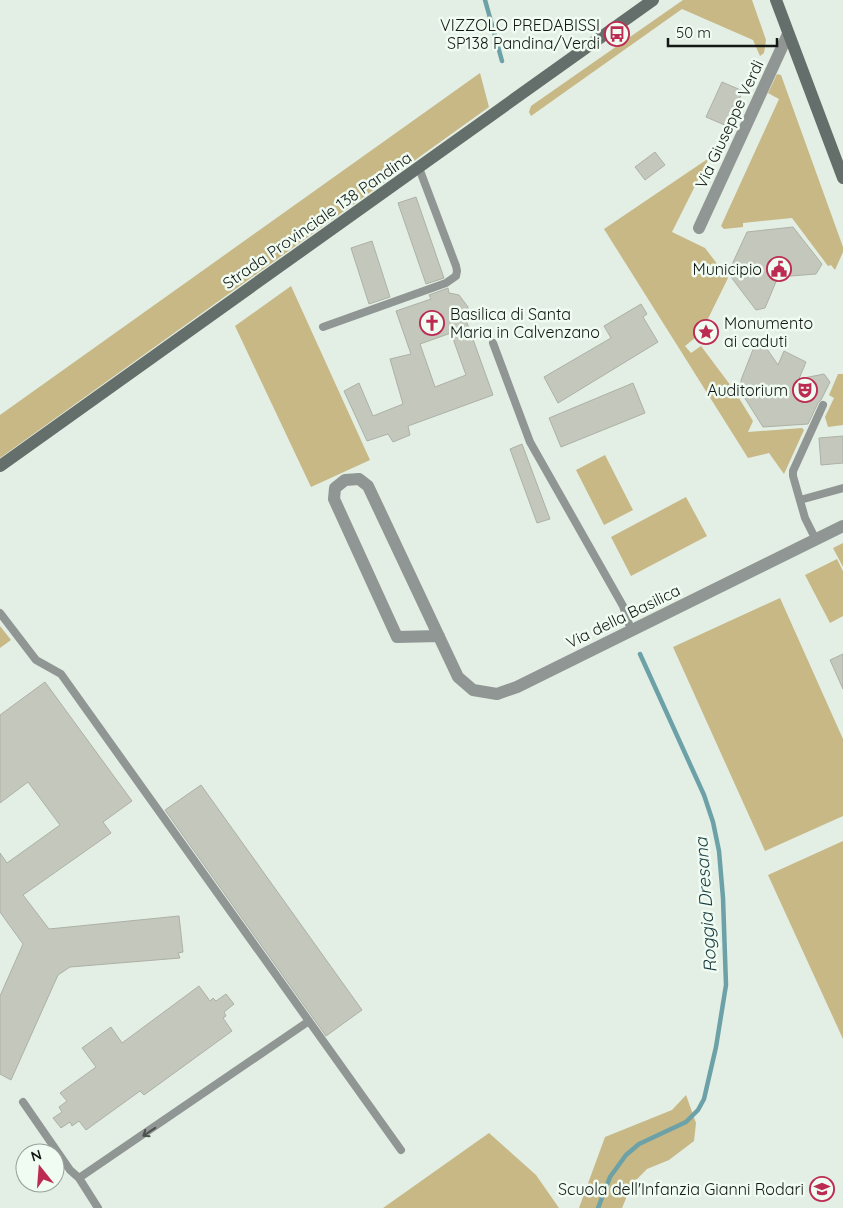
<svg xmlns="http://www.w3.org/2000/svg" width="843" height="1208" viewBox="0 0 843 1208" font-family="Quicksand,sans-serif">
<style>
.green{fill:#c7b886}
.lines{fill:none;stroke-linecap:round;stroke-linejoin:round}
.stream{stroke:#6ca1a7;stroke-width:4.5}
.building{fill:#c4c8bc;stroke:#adb1a5;fill-rule:evenodd}
.lane{stroke:#909694;stroke-width:8}
.street{stroke:#909694;stroke-width:12}
.secondary{stroke:#646e6b;stroke-width:12}
.oneway{stroke:#4c514e}
.labels{text-anchor:middle;stroke-width:5;stroke-linejoin:round;paint-order:stroke}
.poi-label{font-size:16px;fill:#141815;stroke:#f0fbf2;text-anchor:end}
.street-label{font-size:16px;fill:#141815;stroke:#f0fbf2}
.water-label{font-size:18px;font-style:italic;fill:#163a3f;stroke:#f0fbf2}
</style>
<rect width="100%" height="100%" fill="#e3eee4"/>
<!-- green -->
<path class="green" d="M683,0h69l14,40 -2,13 -4,3 -7,-16 -71,-31 -151,107 -2,-4 2,-6z
M480,73l9,34 -489,351v-43z
M777,74l4,1 62,172v5l-8,18 -4,-5 -3,1 -36,-48 -49,5v4l-19,2 -3,-3 58,-127 -11,-6z
M709,158l-37,74 33,16 23,30 -27,55 -16,13 6,7 10,-7 33,44 19,31 -5,11 54,-4 2,2 -20,44 -15,-21 -21,5 -144,-229z
M291,286l79,174 -59,27 -76,-161z
M838,374h5v51l-15,2 -3,-10 9,-19 -5,-3z
M605,455l28,55 -29,15 -28,-55z
M686,497l21,39 -76,40 -20,-39z
M843,543v24l-10,-19z
M837,559l6,12v45l-13,7 -25,-48z
M780,598l63,141v77l-78,35 -92,-204z
M0,626l11,14 -11,8z
M843,841v198l-75,-164z
M686,1095l10,28 -2,18 -25,19 -22,9 -15,15 -10,24h-43l26,-71 67,-27z
M489,1133l47,42 23,33h-176z"/>
<g class="lines">
<!-- stream -->
<path class="stream" d="M485,0l17,61
M598,1208l12,-31 16,-22 13,-11 47,-22 12,-12 6,-11 12,-52 10,-62 -3,-87 -4,-47 -6,-29 -9,-27 -64,-141"/>
</g>
<!-- building -->
<path class="building" d="M722,82l21,9 -16,35 -21,-9z
M655,152l10,13 -20,15 -10,-13z
M416,197l28,81 -18,6 -28,-81z
M793,227l29,37 -6,10 -38,3 -13,31 -9,2 -28,-37 19,-41z
M372,241l18,56 -21,7 -18,-56z
M448,288l1,5 10,2 9,12v6l-3,4 28,78 -85,31 2,9 -17,7 -5,-8 -21,7 -23,-50 15,-8 14,33 30,-12 -13,-45 21,-5 -15,-43 35,-12 -2,-4zM451,333l15,42 -31,12 -15,-43z
M641,304l6,10 -4,3 15,25 -100,61 -14,-26 67,-39 -7,-12z
M765,346l13,19 6,-14 22,11 -7,17 25,-5 6,8 -9,18 -3,3 -10,21 -45,3 -22,-35v-12l13,-33z
M633,383l12,30 -84,34 -12,-29z
M843,436v27l-22,2 -2,-27z
M522,444l28,75 -13,4 -27,-74z
M843,654v35l-13,-29z
M45,682l87,119 -29,21 8,11 -88,62 26,34 130,-13 4,36 -5,1 2,5 -110,9 -12,8 -47,105 -11,-6v-78l23,-52 -23,-32v-59l7,10 53,-38 -32,-43 -28,21v-88z
M201,785l161,225 -36,26 -161,-226z
M199,986l11,15 3,-3 3,3 10,-7 8,10 -10,8 2,4 -3,2 9,13 -88,64 -4,-4 -54,39 -7,-9 -7,5 -2,-4 -9,6 -8,-10 9,-6 -3,-5 8,-6 -7,-8 36,-26 -14,-19 29,-21 11,16z"/>
<g class="lines">
<!-- lane -->
<path class="lane" d="M323,327l123,-44 10,-7 1,-5 -1,-5 -37,-98
M493,343l37,99 93,164 8,24
M800,500l43,-12
M816,540l-11,-22 -12,-42v-5l30,-66
M0,613l36,47 25,14 340,476
M23,1102l47,68 9,8 230,-157
M79,1178l19,30"/>
<!-- street -->
<path class="street" d="M699,228l89,-194
M439,636l-42,1 -63,-138 1,-11 10,-8 14,-1 9,7 90,191 15,13 24,4 20,-7 326,-161"/>
<!-- secondary -->
<path class="secondary" d="M776,0l67,178
M0,466l653,-466"/>
</g>
<!-- one-way arrows -->
<defs><path id="oneway-shaft" d="M-6 0H5M1.5-3L5.5 0L1.5 3" fill="none" stroke-width="1.6" stroke-linecap="round" stroke-linejoin="round" transform="scale(1.25)"/></defs>
<use class="oneway" href="#oneway-shaft" transform="translate(149 1132) rotate(146)"/>
<!-- icons -->
<defs>
<symbol id="bus-ring" viewBox="-11 -11 22 22"><circle r="9.5" fill="#f0fbf2" stroke="#bc2c52" stroke-width="1.5"/><path d="M-5-6H5V4H4V6H2V4H-2V6H-4V4H-5ZM-3.5-4V0h7V-4ZM-3.5 1.2v1.5H-2V1.2ZM2 1.2v1.5H3.5V1.2Z" fill="#bc2c52"/></symbol>
<symbol id="civic-ring" viewBox="-11 -11 22 22"><circle r="9.5" fill="#f0fbf2" stroke="#bc2c52" stroke-width="1.5"/><path d="M-.6-6.5H3V-4.5H.6V-3L4-1V1h2V6H-6V1h2V-1L-.6-3ZM-1.2 2.5V6h2.4V2.5Z" fill="#bc2c52"/></symbol>
<symbol id="church-ring" viewBox="-11 -11 22 22"><circle r="9.5" fill="#f0fbf2" stroke="#bc2c52" stroke-width="1.5"/><path d="M-1.2-6h2.4v3.5h3.3v2.4h-3.3V6h-2.4V-.1h-3.3v-2.4h3.3Z" fill="#bc2c52"/></symbol>
<symbol id="sight-ring" viewBox="-11 -11 22 22"><circle r="9.5" fill="#f0fbf2" stroke="#bc2c52" stroke-width="1.5"/><path d="M0-6L1.8-2.2L6-1.7L2.9 1.2L3.7 5.4L0 3.3L-3.7 5.4L-2.9 1.2L-6-1.7L-1.8-2.2Z" fill="#bc2c52"/></symbol>
<symbol id="theatre-ring" viewBox="-11 -11 22 22"><circle r="9.5" fill="#f0fbf2" stroke="#bc2c52" stroke-width="1.5"/><path d="M-5-5.5Q0-4 5-5.5V0Q5 5 0 6Q-5 5-5 0ZM-3.3-2.5H-1v1.5H-3.3ZM1-2.5H3.3v1.5H1ZM-2.8 1Q0 5.5 2.8 1Z" fill="#bc2c52"/></symbol>
<symbol id="school-ring" viewBox="-11 -11 22 22"><circle r="9.5" fill="#f0fbf2" stroke="#bc2c52" stroke-width="1.5"/><path d="M0-5L7-2L0 1L-7-2ZM-4 1L0 2.5L4 1V4Q0 6-4 4Z" fill="#bc2c52"/></symbol>
</defs>
<g fill-rule="evenodd">
<use href="#bus-ring" x="603" y="20" width="28" height="28"/>
<use href="#civic-ring" x="765" y="255" width="28" height="28"/>
<use href="#church-ring" x="418" y="309" width="28" height="28"/>
<use href="#sight-ring" x="692" y="318" width="28" height="28"/>
<use href="#theatre-ring" x="791" y="376" width="28" height="28"/>
<use href="#school-ring" x="808" y="1175" width="28" height="28"/>
</g>
<g class="labels">
<!-- poi labels -->
<g class="poi-label">
<text x="600" y="31">VIZZOLO PREDABISSI<tspan x="600" dy="18">SP138 Pandina/Verdi</tspan></text>
<text x="762" y="275">Municipio</text>
<text x="450" y="320" text-anchor="start">Basilica di Santa<tspan x="450" dy="18">Maria in Calvenzano</tspan></text>
<text x="724" y="329" text-anchor="start">Monumento<tspan x="724" dy="18">ai caduti</tspan></text>
<text x="788" y="396">Auditorium</text>
<text x="804" y="1195">Scuola dell'Infanzia Gianni Rodari</text>
</g>
<!-- street labels -->
<g class="street-label">
<text transform="translate(729 124) rotate(-65)" y="6">Via Giuseppe Verdi</text>
<text transform="translate(317 220) rotate(-35)" y="6">Strada Provinciale 138 Pandina</text>
<text transform="translate(623 616) rotate(-26)" y="6">Via della Basilica</text>
</g>
<!-- water labels -->
<g class="water-label">
<text transform="translate(706 905) rotate(-94)" y="6">Roggia Dresana</text>
</g>
</g>
<!-- north arrow -->
<g transform="translate(40 1168) rotate(343)"><circle r="24" fill="#f0fbf2" stroke="#98a09a"/>
<path d="M0-4L9 19L0 12L-9 19Z" fill="#bc2c52"/>
<text y="-8" font-size="14" font-weight="bold" text-anchor="middle" fill="#141815">N</text>
</g>
<!-- scale -->
<path d="M668 38v8h109v-8" fill="none" stroke="#141815" stroke-width="2.5"/>
<text x="676" y="38" font-size="15" fill="#141815" stroke="#f0fbf2" stroke-width="4" paint-order="stroke">50 m</text>
</svg>
